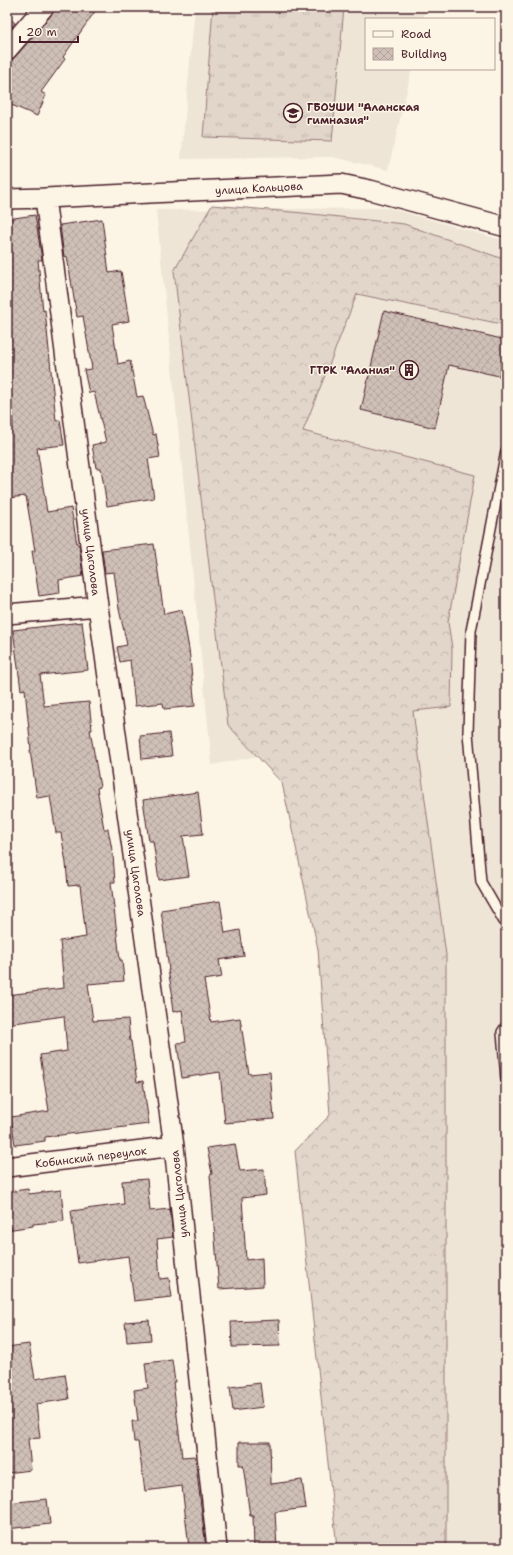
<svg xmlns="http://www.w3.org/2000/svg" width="513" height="1555" viewBox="0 0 513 1555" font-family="'Shantell Sans',sans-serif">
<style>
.built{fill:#eee5d7}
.grass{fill:url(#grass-tufts);stroke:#967a7a}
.forest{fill:url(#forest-crowns);stroke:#967a7a}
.building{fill:url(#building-cross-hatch);stroke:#4a1f2b}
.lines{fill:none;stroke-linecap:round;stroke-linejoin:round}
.lane-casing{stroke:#4a1f2b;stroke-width:12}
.street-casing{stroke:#4a1f2b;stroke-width:22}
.lane{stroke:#fcf5e5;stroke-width:9}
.street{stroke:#fcf5e5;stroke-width:19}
.labels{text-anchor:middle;stroke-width:3;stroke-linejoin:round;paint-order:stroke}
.poi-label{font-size:11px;font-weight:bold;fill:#4a1f2b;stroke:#fcf5e5;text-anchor:start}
.street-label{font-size:11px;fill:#4a1f2b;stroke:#fcf5e5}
</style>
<defs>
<pattern id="grass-tufts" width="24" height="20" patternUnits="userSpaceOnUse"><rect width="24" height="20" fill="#e2d5ca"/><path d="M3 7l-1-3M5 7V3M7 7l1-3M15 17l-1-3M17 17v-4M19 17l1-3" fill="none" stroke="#c3b6ae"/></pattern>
<pattern id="forest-crowns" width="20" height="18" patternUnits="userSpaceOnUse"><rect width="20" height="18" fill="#e2d5ca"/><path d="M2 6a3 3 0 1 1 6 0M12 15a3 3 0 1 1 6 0" fill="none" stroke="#c3b6ae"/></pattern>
<pattern id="building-cross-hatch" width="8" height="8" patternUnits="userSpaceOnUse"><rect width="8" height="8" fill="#cfc0b7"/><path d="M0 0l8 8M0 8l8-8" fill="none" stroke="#b3a59e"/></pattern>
</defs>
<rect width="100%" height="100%" fill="#fcf5e5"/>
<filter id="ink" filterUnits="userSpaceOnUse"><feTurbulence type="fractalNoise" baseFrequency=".025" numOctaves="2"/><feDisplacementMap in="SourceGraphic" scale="8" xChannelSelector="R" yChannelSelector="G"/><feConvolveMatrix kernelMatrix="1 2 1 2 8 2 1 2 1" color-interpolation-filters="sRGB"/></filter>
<g filter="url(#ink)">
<!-- built -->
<path class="built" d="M195,7h231l-3,12h-57v50h46l-24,101 -55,-13 -152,2z
M389,208l117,33v1307h-81l-126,-800 -87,17 -56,-555z"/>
<!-- grass -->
<path class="grass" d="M213,7h131l-12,134 -129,-4z"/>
<!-- forest -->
<path class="forest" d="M212,205l91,8 101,11 102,36v65l-149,-31 -54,137 172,44 -27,147 4,26 -1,59 -38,4 33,244v593h-109l-42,-397 35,-36 -12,-166 -36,-166 -54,-58 -54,-454z"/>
<!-- building -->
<path class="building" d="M55,7h43l-35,50 2,2 -24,33 5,3 -9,21 -30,-13v-42l4,-1 4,-3 37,-43z
M7,16l8,7 -8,10z
M35,215l7,45h-4l5,51 2,-1 11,111 4,-1 4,25 -27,3 10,64 24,-4 6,36 2,1 4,31 -24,4 1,13 -21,3 -7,-45h3l-9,-55 -19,2v-16h3l-3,-22v-33l6,-1 -6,-63v-144z
M102,219l7,54 12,-2 8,50 -17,3 6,40 12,-3 7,36 6,-1 10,39 3,-1 4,23 -12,2 6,39 -47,8 -6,-38h-5l-4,-23 14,-3 -12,-50 -5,1 -5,-23 8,-1 -9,-53 -6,1 -10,-61 -3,1 -4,-32z
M384,311l122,29v8l-7,28 -50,-11 -14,63 -74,-18z
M154,544l10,70 18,-4 7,39 6,57 -31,3 -1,-6 -28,3 -5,-46 -10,2 -3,-15 10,-2 -8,-36 -5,-37 -9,1 -3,-23z
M82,622l6,48 -48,5 4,31 45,-4 3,28h-2l10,57 -3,1 7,41h4l5,26 2,27h-4l9,78h2l2,21 -36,3 5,37 35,-2 2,22h1l6,41 6,-1 6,43 -104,13v4l-30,4 -4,-28 38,-6 -9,-56 27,-4 -3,-35 -57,8v-29l57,-7 -4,-47 26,-4 -6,-52 -12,1 -2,-23 -5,-30h-5l-6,-37 -13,2 -7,-48h1l-6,-61 -4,1 -8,-60z
M169,733l3,23 -30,3 -2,-23z
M198,792l5,42 -20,2 6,40 -30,4 -6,-39h-4l-6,-41z
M220,901l5,32 15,-3 4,26 -25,4 3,17 -18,3 7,42 29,-4 9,56 21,-2 4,47 -49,4 -5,-51 -38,6 -5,-35 9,-1 -4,-32 -9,2 -2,-15h2l-5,-27h1l-8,-60z
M235,1144l5,27 24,-2 2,26 -24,3 4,62 16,-2 1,28 -44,3 -9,-114 2,-1 -5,-26z
M147,1179l3,32 20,-2 3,28 -16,2 3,40 9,-1 3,19 -38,4 -6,-45 -50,7 -7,-52 53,-7 -2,-23z
M28,1189l1,5 32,-4 3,31 -31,3v2l-26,4v-38z
M149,1320l2,20 -24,2 -2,-20z
M279,1320l1,26 -48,1 -1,-25z
M29,1344l6,35 30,-5 4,25 -33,5 4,34 -12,1 3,31 -24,3v-126z
M172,1360l3,22h-2l9,75 13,-1 11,92h-17l-7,-62 -37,5 -7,-49h-4l-2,-21h6l-4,-31 14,-2 -3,-25z
M260,1383l3,24 -30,4 -3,-24z
M239,1442h31l1,42 31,-4 4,28 -31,4 2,36h-23l-1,-32h-3l-7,-51h-4z
M47,1499l3,25 -43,5v-26z"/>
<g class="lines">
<defs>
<path id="lane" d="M506,451l-35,180 -3,102 13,149 25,43
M506,1026l-4,6 4,47"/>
<path id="street" d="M7,50l37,-43
M45,198l53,408 76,540 43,402
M7,199l38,-1 296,-14 29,6 136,37
M7,614l91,-8
M7,1167l167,-21"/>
</defs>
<!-- lane casing -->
<use href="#lane" class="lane-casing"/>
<!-- street casing -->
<use href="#street" class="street-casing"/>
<!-- lane -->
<use href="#lane" class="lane"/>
<!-- street -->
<use href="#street" class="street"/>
</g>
</g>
<!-- icons -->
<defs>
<symbol id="school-ring" viewBox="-11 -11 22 22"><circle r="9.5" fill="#fcf5e5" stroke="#4a1f2b" stroke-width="1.5"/><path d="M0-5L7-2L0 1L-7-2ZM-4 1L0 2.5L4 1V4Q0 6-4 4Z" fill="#4a1f2b"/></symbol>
<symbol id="building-ring" viewBox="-11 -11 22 22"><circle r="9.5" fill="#fcf5e5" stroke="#4a1f2b" stroke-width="1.5"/><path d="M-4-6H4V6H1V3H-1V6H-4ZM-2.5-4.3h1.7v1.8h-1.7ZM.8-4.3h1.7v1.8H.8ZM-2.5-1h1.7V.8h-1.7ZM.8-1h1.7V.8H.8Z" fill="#4a1f2b"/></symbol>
</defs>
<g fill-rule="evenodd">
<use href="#school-ring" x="282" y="102" width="22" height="22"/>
<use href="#building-ring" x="398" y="359" width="22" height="22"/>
</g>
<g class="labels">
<!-- poi labels -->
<g class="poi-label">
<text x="307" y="111">ГБОУШИ "Аланская<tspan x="307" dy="13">гимназия"</tspan></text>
<text x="395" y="374" text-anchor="end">ГТРК "Алания"</text>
</g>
<!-- street labels -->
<g class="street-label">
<text transform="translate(259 188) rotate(-3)" y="4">улица Кольцова</text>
<text transform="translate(91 552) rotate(83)" y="4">улица Цаголова</text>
<text transform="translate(136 873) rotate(82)" y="4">улица Цаголова</text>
<text transform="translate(91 1157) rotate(-7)" y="4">Кобинский переулок</text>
<text transform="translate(179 1194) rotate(-96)" y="4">улица Цаголова</text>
</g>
</g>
<!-- margin -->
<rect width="513" height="1555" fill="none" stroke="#fcf5e5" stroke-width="24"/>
<rect x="12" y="12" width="489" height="1531" fill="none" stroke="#4a1f2b" stroke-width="1.5" filter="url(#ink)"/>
<!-- legend -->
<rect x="365" y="18" width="130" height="52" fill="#fcf5e5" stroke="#b59f9b"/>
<rect x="373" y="31" width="20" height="6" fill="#fcf5e5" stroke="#b59f9b"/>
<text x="401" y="38" font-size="12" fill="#4a1f2b">Road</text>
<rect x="373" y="48" width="20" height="12" fill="url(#building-cross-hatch)" stroke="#b59f9b"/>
<text x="401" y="58" font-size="12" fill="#4a1f2b">Building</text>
<!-- scale -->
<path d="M20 36v6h58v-6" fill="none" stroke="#4a1f2b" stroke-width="2"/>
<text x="26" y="36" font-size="12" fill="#4a1f2b" stroke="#fcf5e5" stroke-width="3" paint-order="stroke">20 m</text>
</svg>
